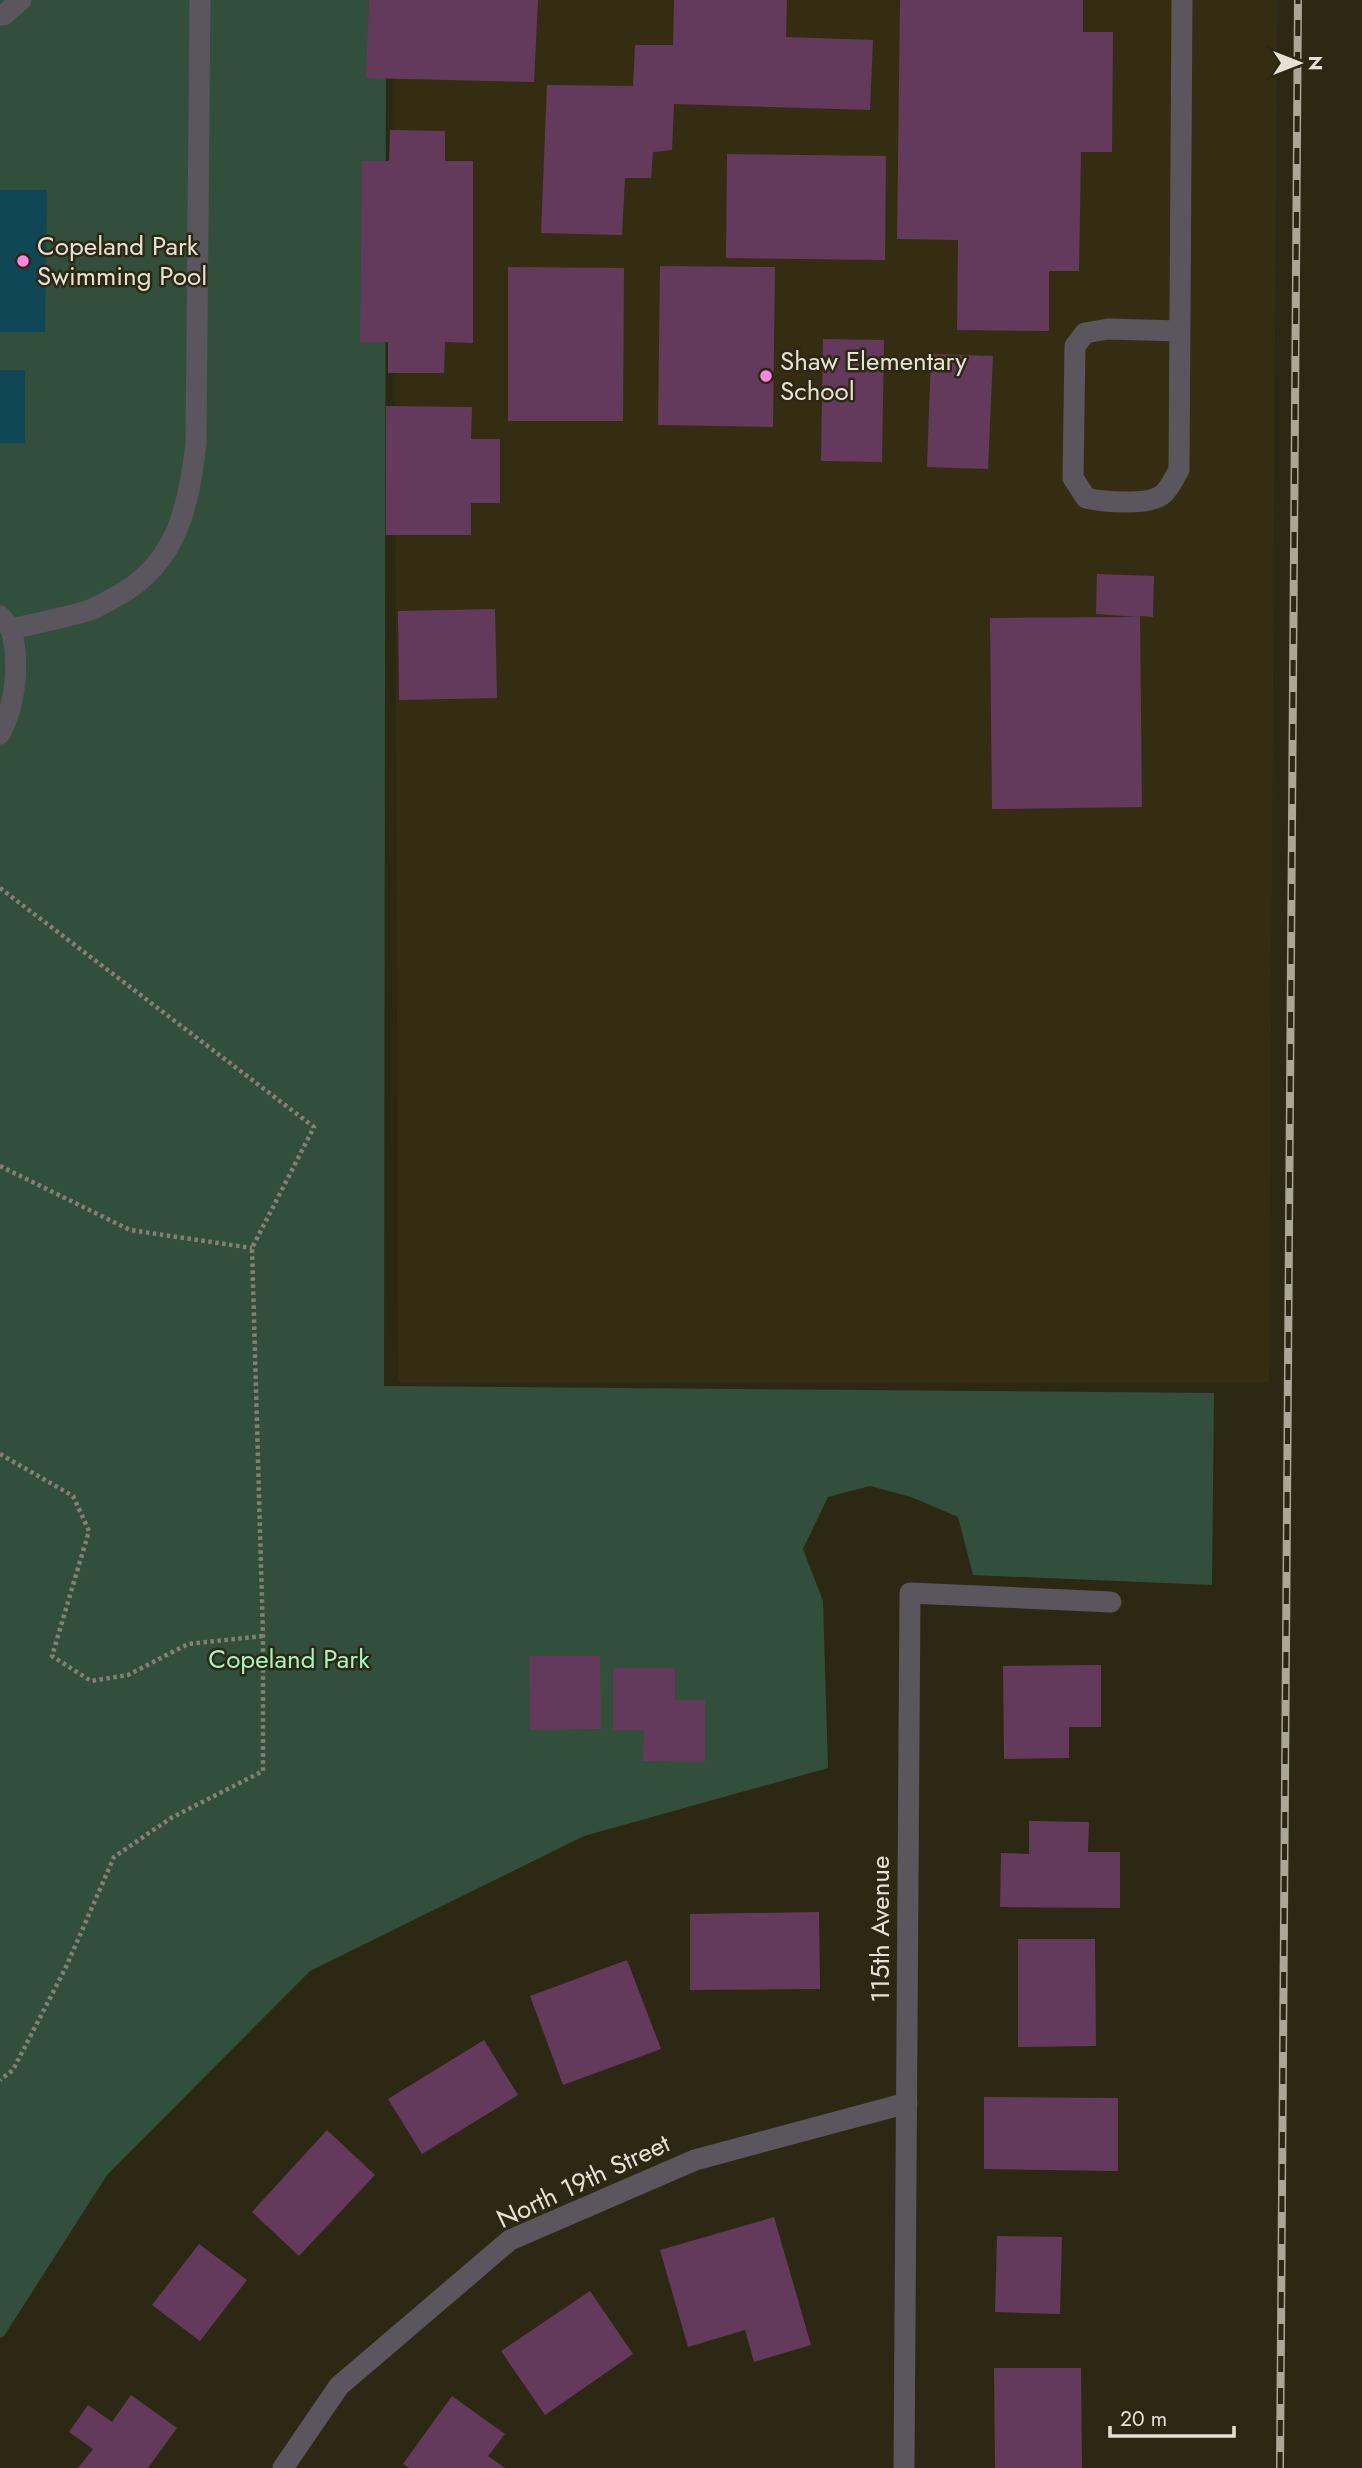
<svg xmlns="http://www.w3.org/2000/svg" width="1362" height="2468" viewBox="0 0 1362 2468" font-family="Jost,sans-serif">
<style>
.built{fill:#352d11}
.green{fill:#314f3b}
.water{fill:#0f4757}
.building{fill:#643a5c}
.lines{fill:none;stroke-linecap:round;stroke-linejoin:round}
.path{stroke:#858170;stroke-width:4.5;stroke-dasharray:3.5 3.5;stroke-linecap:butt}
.minor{stroke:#5b555d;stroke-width:21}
.rail-casing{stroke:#aaa797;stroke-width:8}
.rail{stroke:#2d2813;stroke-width:5;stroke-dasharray:16;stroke-linecap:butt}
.poi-dot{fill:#fe86e0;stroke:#2d2813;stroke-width:2.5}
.labels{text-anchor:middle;stroke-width:5;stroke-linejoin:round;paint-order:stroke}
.poi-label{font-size:26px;fill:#e5e2d5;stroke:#2d2813;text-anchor:start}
.park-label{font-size:26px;fill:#a5f5c1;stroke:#2d2813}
.street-label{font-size:26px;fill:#e5e2d5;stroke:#2d2813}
</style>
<rect width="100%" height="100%" fill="#2d2813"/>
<!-- built -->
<path class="built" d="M394,0h883l-8,1382h-871z"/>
<!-- green -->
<path class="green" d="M0,0h386l-2,1386 830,7 -2,192 -239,-10 -15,-58 -47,-20 -41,-11 -42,11 -25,52 20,52 5,167 -244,68 -274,135 -203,204 -103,161 -4,2z"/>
<!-- water -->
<path class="water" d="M0,190h47l-2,142h-45z
M0,370h25v73h-25z"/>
<!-- building -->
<path class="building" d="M369,0h169l-4,82 -168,-4z
M674,0h113l-1,37 87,3 -3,70 -196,-6 -2,46 -19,2 -2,26h-26l-3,57 -81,-2 6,-148 86,1 2,-41h38z
M900,0h183v32h30l-1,120h-31l-2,119h-30v60l-92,-1 1,-90 -61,-1z
M390,130l55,1v30h28v182l-28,-1 -1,31h-56v-31h-28l2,-181h27z
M727,154l159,2 -1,104 -159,-2z
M660,266l115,1 -2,160 -115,-2z
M508,267l116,1 -1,153h-115z
M823,339l61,1 -2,122 -61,-1z
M931,354l62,2 -5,113 -61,-2z
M386,406l86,1 -1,32h29v64h-29v32h-85z
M1097,574l57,2 -1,41 -13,-1 2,191 -150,2 -2,-191 148,-1 -42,-3z
M495,609l2,89 -98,2 -1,-89z
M529,1656h71l1,73 -71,1z
M1101,1665v62h-32v31l-65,1 -1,-93z
M613,1668h62v32h30v62l-62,-1 1,-31h-31z
M1029,1821l60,1 -1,30h32v56l-120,-1 1,-54 28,1z
M819,1912l1,77 -130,1v-76z
M1018,1939h77l1,107 -78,1z
M627,1960l34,89 -98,36 -33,-89z
M484,2040l34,55 -96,59 -34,-55z
M984,2097l134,1v73l-134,-2z
M327,2130l48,45 -76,81 -47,-44z
M774,2217l37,128 -57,17 -9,-32 -57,17 -28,-97z
M997,2236l65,1 -2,77 -65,-2z
M199,2244l48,36 -47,61 -48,-36z
M590,2291l43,63 -88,61 -44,-64z
M994,2368h87l1,100h-87z
M131,2395l46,33 -29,40h-70l15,-19 -24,-17 19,-27 24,17z
M452,2396l53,38 -17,22 17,12h-96l-6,-4z"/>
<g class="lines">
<!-- path -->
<path class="path" d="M0,888l314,239 -62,121 11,388v135l-92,47 -57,39 -48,110 -53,103 -13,10
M0,1166l130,64 122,18
M0,1454l73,42 16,35 -37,125 39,25 37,-6 60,-31 75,-8"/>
<!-- minor -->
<path class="minor" d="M0,15h4l17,-15
M1180,331l-72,-2 -23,4 -10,13 -2,132 13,20c17,4 64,8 77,-4 7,-6 11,-16 16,-24l3,-470
M0,616l11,13c26,-6 53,-11 79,-19 10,-4 20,-10 29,-15 59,-33 70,-91 77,-152l4,-443
M0,734c16,-31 20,-71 11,-105
M283,2468l56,-82 171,-146 185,-80 212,-57
M904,2468l6,-875 201,9"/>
<defs>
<path id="rail" d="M1280,2468l18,-2468"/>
</defs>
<!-- rail casing -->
<use href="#rail" class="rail-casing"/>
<!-- rail -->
<use href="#rail" class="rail"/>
</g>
<!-- markers -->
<g class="poi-dot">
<circle cx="23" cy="261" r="7"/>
<circle cx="766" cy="376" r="7"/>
</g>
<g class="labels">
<!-- poi labels -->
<g class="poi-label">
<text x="37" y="255">Copeland Park<tspan x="37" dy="30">Swimming Pool</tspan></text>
<text x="780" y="370">Shaw Elementary<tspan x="780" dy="30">School</tspan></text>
</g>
<!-- park labels -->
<g class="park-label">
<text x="289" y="1668">Copeland Park</text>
</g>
<!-- street labels -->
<g class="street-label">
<text transform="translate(880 1929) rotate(-90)" y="9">115th Avenue</text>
<text transform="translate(583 2181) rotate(-25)" y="9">North 19th Street</text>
</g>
</g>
<!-- north arrow -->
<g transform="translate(1299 63) rotate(90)" stroke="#2d2813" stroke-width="5" paint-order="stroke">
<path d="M0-5L12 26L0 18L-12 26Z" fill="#e5e2d5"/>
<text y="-10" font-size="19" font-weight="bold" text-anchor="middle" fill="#e5e2d5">N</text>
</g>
<!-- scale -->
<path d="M1110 2426v10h124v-10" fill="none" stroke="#e5e2d5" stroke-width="3.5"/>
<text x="1120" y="2426" font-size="21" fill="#e5e2d5" stroke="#2d2813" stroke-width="5" paint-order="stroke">20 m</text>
</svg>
